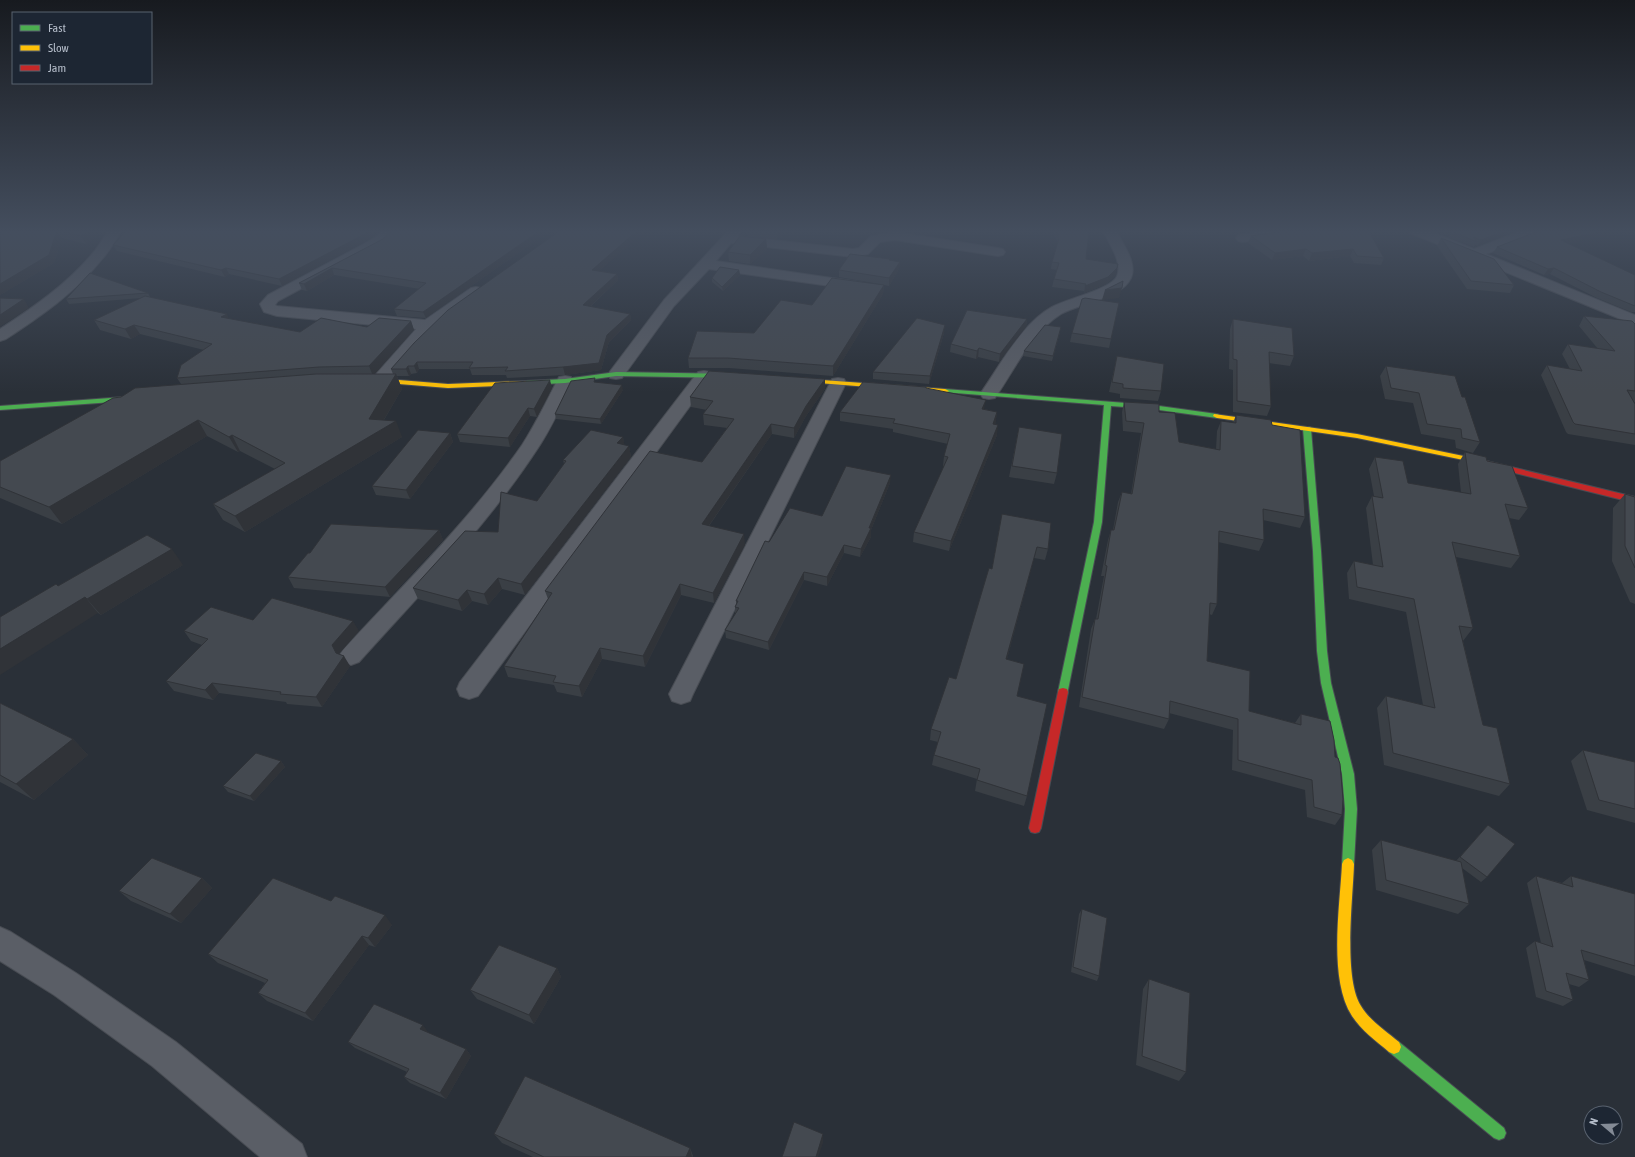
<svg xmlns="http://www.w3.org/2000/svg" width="1635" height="1157" viewBox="0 0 1635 1157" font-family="'Asap Condensed',sans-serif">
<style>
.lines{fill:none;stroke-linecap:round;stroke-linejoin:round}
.street-casing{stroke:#484c53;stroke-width:2}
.fast-casing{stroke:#484c53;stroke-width:2}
.slow-casing{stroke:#484c53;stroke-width:2}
.jam-casing{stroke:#484c53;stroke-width:2}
.street{fill:#5a5e66;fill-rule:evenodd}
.fast{fill:#4caf50;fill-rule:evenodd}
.slow{fill:#ffc107;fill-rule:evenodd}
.jam{fill:#c62828;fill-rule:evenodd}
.wall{fill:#3a3f45}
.shaded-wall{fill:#303338}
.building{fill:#444950;stroke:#303338}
</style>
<rect width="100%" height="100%" fill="#2a3038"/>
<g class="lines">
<defs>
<path id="street" d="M109,230h13c-6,10 -12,20 -19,28 -27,34 -62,58 -97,81l-6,2v-12c34,-22 67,-45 93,-76 6,-7 10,-15 16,-23z
M383,230h14l-13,14 -106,57 -3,4 2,1 148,14 46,-32 5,-1 5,1 2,3 -2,3 -48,34 -50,58 -6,1 -6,-1 -2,-4 47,-53 -139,-13 -13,-4 -4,-8 8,-9 94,-50 12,-7z
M729,230h13l-4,6 115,13 6,-1 12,-12 24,-4 103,16 5,1 2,3 -2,3 -5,1 -103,-16 -15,2 -12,12 -15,3 -122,-14 -15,18 143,21 5,1 2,3 -2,3 -5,1 -150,-21 -35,37 -52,72 -6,1 -6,-1 -2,-4 56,-74z
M1103,230h13c6,13 22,33 15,48 -10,21 -51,25 -70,36 -30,19 -46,55 -66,84l-6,1 -6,-1 -3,-4c20,-28 41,-70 72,-87 14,-8 60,-18 65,-31 6,-14 -9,-34 -14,-46z
M1270,230h35l-1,3 -5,1 -56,8 -5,-1 -2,-3 2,-3z
M1409,230h18l47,19 49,-19h19l-1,3 -55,21 149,61v10l-225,-92z
M704,371l6,1 2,4 -234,320 -9,3 -9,-3 -3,-7 3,-7 238,-310z
M565,376l6,1 2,4c-11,23 -21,46 -35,67 -51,78 -117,145 -179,214l-8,3 -8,-3 -4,-6 4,-6c61,-66 128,-131 179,-205 13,-20 24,-43 35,-64l2,-4z
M838,378l6,1 2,4 -153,311 -3,7 -9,3 -9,-3 -3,-7 161,-311 2,-4z
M0,927l11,5 65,41 100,69 126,102 5,13h-47l-108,-91 -98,-71 -54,-34z"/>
<path id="fast" d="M616,372l120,2 3,2 -3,2 -120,-2 -51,7 -40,2 -3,-2 3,-2 40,-2z
M945,389l207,16 65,9 4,2 -4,2 -65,-9 -41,-3 -9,116 -35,173 -4,1 -4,-1 -1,-3 36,-170 10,-117 -161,-13 -2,-1z
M138,396h3v4l-141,10v-4z
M1304,427h6l1,2 10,122 6,100 4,32 23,91 3,35 -3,55 -2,4 -4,2 -4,-2 -2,-4 3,-55 -3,-35 -21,-91 -4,-32 -4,-100 -10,-122z
M1394,1040l5,2 105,86 2,5 -2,5 -5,2 -5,-2 -105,-86 -2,-5 2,-5z"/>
<path id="slow" d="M795,378l150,11 4,2 -4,2 -152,-12 -1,-1z
M399,380l49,4 77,-3 3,2 -3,2 -77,3 -49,-4h-29l-3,-2 3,-2z
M1214,414l143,20 121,25 4,2 -4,2 -121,-25 -140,-20 -4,-2z
M1348,858l4,2 2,4c-1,34 -11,114 7,142 9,15 25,25 38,36l2,5 -2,5 -5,2 -5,-2c-13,-11 -28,-22 -37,-36 -24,-37 -12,-110 -10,-152l2,-4z"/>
<path id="jam" d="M1475,459h3l157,38v6l-160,-40 -1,-2z
M1063,688l4,1 1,3 -27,136 -2,4 -4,1 -4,-1 -2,-4 29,-136 1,-3z"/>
</defs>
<!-- street casing -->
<use href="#street" class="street-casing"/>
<!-- fast casing -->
<use href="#fast" class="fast-casing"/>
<!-- slow casing -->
<use href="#slow" class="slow-casing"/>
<!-- jam casing -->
<use href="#jam" class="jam-casing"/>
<!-- street -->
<use href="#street" class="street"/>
<!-- fast -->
<use href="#fast" class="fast"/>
<!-- slow -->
<use href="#slow" class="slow"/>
<!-- jam -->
<use href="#jam" class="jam"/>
</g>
<!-- wall -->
<path class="wall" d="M0,230h106l-20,14 -24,-6 -8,25 -54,32z
M551,230l-125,88 -29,-2 -3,-7 26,-20 -86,-14 -27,16 -5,-1 -3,-7 84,-44z
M748,230h38l-9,9 -29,-3z
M1052,230h37l-3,29 30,16 -10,9 -22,9v-2l-32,-4 2,-8 3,-9 -6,-1 1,-7 6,-18z
M1368,230l16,28 -3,7 -27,-2 -4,-7 -41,5 -6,-5 -31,4 -24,-17 3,-7z
M1518,230l-40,16 -3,-1 -1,2 -26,-10 3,-6z
M272,232l101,5 -91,49 -53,-12 -4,3 -108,-26 -4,-6z
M1441,238l73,47 -4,8 -43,-4 -30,-43z
M766,239l1,10 -17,15 -21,-3 -1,-9z
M1569,244l66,31v37h-4l-34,-14 -47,-24 -6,1 -51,-22 4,-6z
M890,259v1l10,2 -1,7 -10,17 -5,-1 -1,9 -50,82 -104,-8h-40l-1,-10 66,-25 58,-28 67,-21 -40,-7v-7z
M739,270l1,5 -17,16 -11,-9v-4z
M600,271l17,3 1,6 -28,27 40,7 1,6 -22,22 -8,28 -36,5 -58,3 -1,-3h-34l-2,-6h-51l-2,4 -6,1 -2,2h-12l5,13 -18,31 18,17 -157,95 -22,-12 -10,-16 62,-35 -35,-18 -2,1 -31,-16 -145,88 -62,-26v-37l121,-64 60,-13 -4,-6 27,-28 -64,-16 -9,5 -31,-9 -6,-10 47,-22 -72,6 -3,-5 82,-6 2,4 79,22 71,13 67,-5 44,-6 3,9 -40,44h19l-2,-5z
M1584,316l51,8v78h-2l2,2v41l-67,-11 -2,-2 -25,-57 6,-10 23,4 -8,-15 6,-10 30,5 -19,-23z
M1027,319l-1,8 -27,35 -21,-5 -2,2 -26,-7 1,-8z
M1233,319l61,37 -4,10 -21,-3 2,43 -4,10 -34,-4v-42l-4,-1 1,-40z
M1060,332l-8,29 -29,-5 1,-5z
M944,333l-15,51 -56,-5v-7z
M1072,333l39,6 -2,9 -39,-6z
M1117,356l44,35 -3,10 -38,-3v-4l-11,-2z
M1386,366l76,31 18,45 -7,11 -17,-5 -1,-8 -34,-6 -8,-31 -28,-4 -5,-23z
M596,383l27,7 -22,34 -45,-5 -1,-5z
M552,388l-15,29 -7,-1 -20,31 -50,-5 -3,-8z
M825,389l-19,27 -12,22 -22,-4 -63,92 36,19 -31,58 -33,-8 -36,72 -43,-8 -20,38 -25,-5 -3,-7 -46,-8 -4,-11 44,-67 -3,-8 157,-129 25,-34 -23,-3 -1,-11 4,-4 -16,-3 -1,-10z
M926,389l58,20 13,3 -2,13 2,10 -48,116 -36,-9 1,-10 30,-66h-1l1,-10 4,-12 -55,-12v-3l-53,-8v-9z
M1124,402l35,10 20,30 37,7 1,-18 4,-10 12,2 3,-8 36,10 33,92 -5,11 -37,-8 1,20 -5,11 -41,-9 -1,62 -5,11 -3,-1 -2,47 42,50 46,12 6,-9 34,43 7,58 -7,10 -28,-8 -2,-27 -73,-20 1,-40 -64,-17v6l-5,10 -85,-22 12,-78 4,-10h1l8,-43h-3l7,-36 3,-10h2l5,-28 4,-10 9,2 10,-61 -18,-2 -1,-19z
M1019,427l38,46 -3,11 -45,-7z
M450,433l3,9 -43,57 -34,-4 -4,-9z
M623,437l1,8 5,1 2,11 -106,138 -23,-6 -14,16 -16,-4 -10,10 -44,-12 -5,-11 85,-56 39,-31 27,-37 -1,-4z
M1465,452l22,9 41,47 -9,12 -10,-2 11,38 -9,12 -55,-11 17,71 -10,13 20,84 27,59 -11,12 -115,-31 -7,-57 9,-12 37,9 -17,-93 -57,-13 -2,-26 7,-12 19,4 -7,-57 6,-12h2l-5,-27 6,-12 33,26 53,10 -3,-29z
M890,483l-19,47v7l-11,20 -16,-4 -17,33 -23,-6 -35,70 -43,-12 -1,-8 10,-16v-7l1,-3v-3l33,-59z
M1625,494l10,3v107l-5,-2 -18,-41 1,-53z
M1002,514l46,35 -3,11 -11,-2 -27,101 10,37 10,100 -3,10 -49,-15 2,-12 -45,-14 2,-10 4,-13 -8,-2 1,-11 25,-50 36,-110z
M439,530l4,10 -53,57 -96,-9 -6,-11 22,-24z
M183,565l-82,50 -43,-29z
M253,620l106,11 -20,23 11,12 -28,41 -35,-3 -1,-2 -67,-9 -6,7 -39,-9 -8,-10 36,-36 -11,-4 -7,-10z
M0,703l73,36 15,16 -54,45 -34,-18z
M1583,750l52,12v61l-48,-13 -16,-49z
M281,761l4,6 -31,34 -26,-9 -5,-6z
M1488,825l-1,52 -6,5 -19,-14 7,36 -11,10 -82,-24 -4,-40 9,-10 75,21z
M1536,876l26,7 9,-7 64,18v82l-51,-16 5,20 -10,7 -10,-3 4,16 -10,6 -27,-9 -10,-49 9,-7 6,2 -14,-60z
M202,878l10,10 -31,35 -50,-22 -12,-10z
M331,901l61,24 -17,22 -6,-2 -56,76 -46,-20 -9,-8 7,-10 -47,-20 -10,-9z
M1082,909l17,67 -2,5 -26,-9 8,-58z
M557,968l4,9 -27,47 -57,-25 -7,-9z
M1149,979l37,93 -7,9 -43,-16 7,-76z
M428,1032v1l38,16 5,7 -25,43 -36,-16 -6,-6 3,-5 -52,-24 -7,-6z
M494,1134l196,14 3,8 -1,1h-159l-31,-14z"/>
<!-- shaded-wall -->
<path class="shaded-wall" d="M57,230l5,8 -8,25 -54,32v-11z
M90,230h16l-20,14 -5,-8z
M371,230h9l-7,7 -12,7 -79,42 -3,-7z
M541,230h10l-125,88 -3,-6z
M638,230h8l-52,46 -2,-6z
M777,230h9l-9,9z
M1507,230h11l-40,16 3,-6z
M1609,230h24l-75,16 3,-6z
M766,239l1,10 -17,15v-9z
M1306,249l-3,7 -31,4 3,-7z
M1353,249l-3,7 -41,5 3,-8z
M900,262l-1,7 -10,17v-8z
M226,268l3,6 -4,3 -4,-7z
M332,268l2,7 -27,16 -3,-7z
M1117,268l-1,7 -10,9 -22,9 1,-7z
M1554,268l-4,6 -6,1 4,-6z
M739,270l1,5 -17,16 -1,-4z
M617,274l1,6 -34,32 -1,-7z
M884,285l-1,9 -50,82v-10z
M1122,288l-3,10 -17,2 3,-10z
M24,299l5,9 -29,19v-12z
M227,314l4,10 -10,-7z
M630,314l1,6 -22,22 -8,28 -36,5 -2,-8 44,-32z
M1027,319l-1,8 -27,35 1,-8z
M411,321l3,9 -41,46 -4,-10z
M134,325l6,9 -9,5 -6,-10z
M945,325l-1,8 -15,51 1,-8z
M979,348l-1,9 -2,2 1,-8z
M417,362l2,7 -2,4 -3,-7z
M408,366l3,8 -2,2 -3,-7z
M396,374l6,15 -26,44 20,-12 6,16 -157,95 -10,-16 134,-97z
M825,379v10l-19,27 -12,22v-10l12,-22z
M550,380l2,8 -15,29 -3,-8z
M622,385l1,5 -22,34 -1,-5z
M986,400l-2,9h-2z
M528,408l2,8 -20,31 -2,-9z
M997,412l-1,10 -5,12 2,-10z
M198,420l9,16 -145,88 -13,-17z
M771,424l1,10 -69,100 -1,-10z
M998,425l-1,10 -48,116 2,-10z
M450,433l3,9 -43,57 -4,-9z
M232,435l8,16 -2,1 -9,-15z
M623,437l2,11 -8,-5z
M629,446l2,11 -106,138 -4,-11z
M891,475l-1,8 -19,47v7l-11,20 1,-8z
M439,530l4,10 -53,57 -5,-10z
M744,534l1,11 -31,58 -1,-10z
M844,545v8l-17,33v-9z
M1037,547l-3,11 -30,112 2,-11z
M172,549l11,16 -82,50 -14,-16z
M804,572v8l-35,70 -1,-8z
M498,578l4,11 -14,16 -4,-11z
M680,584l1,11 -36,72 -2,-11z
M467,590l5,11 -10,10 -4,-11z
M85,597l13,16 -98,62v-26z
M353,621l6,10 -21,24 6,1 6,10 -28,41 -6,-10 16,-52z
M600,648l2,11 -20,38 -3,-11z
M212,683l7,10 -6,7 -8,-10z
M73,739l15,16 -54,45 -18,-16z
M281,761l4,6 -31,34 -4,-5z
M202,878l10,10 -31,35 -11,-9z
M385,915l7,10 -17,22 -7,-9z
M362,936l7,9 -56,76 -8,-8z
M557,968l4,9 -27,47 -5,-9z
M423,1025l5,7 -2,4 -6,-7z
M466,1049l5,7 -25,43 -6,-6z
M823,1134v9l-5,14h-2z
M690,1148l2,9h-6z"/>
<!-- building -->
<path class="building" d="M0,230h90l-9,6 -24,-6 -8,25 -49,29z
M127,230h139l6,2 3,-2h96l-12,7 -80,42 -53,-11 -5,2 -108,-25z
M391,230h150l-118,82 -29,-3 32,-26 -94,-15 -28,16 -5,-1 84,-44z
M561,230h77l-46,40 25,4 -34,31 47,9 -23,21 -8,28 -36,4 -58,4 3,-4 -39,1 4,-6h-56l-3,4h-6l-2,3h-15l23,-26 34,-33z
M1056,230h33l-3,29 32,5 -1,4 -9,9 -23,9 1,-2 -32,-5 5,-16 -7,-1 7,-24z
M1289,230h79l16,28 -27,-2 -4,-7 -41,4 -6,-4 -31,4 -24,-17z
M1453,230h54l-26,10 -8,-3 4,5 -26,-11z
M1541,230h68l-48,10 74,35v31l-34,-14 -47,-24 -6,1 -51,-22z
M740,236l26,3 -16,16 -22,-3z
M1441,238l53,21 20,26 -43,-4z
M850,254l40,5 -1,1 11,2 -11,16 -50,-8z
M720,267l19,3 -17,17 -10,-9z
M90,273l58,20 -82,6z
M832,278l52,7 -51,81 -105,-8h-40l9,-27 57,2 27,-33 31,5z
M1123,281l-1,7 -17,2z
M145,296l82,18 -6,3 79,15 21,-14 46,9 12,-9 32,3 -42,45 -50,1 -142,11 4,-13 31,-21 -78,-19 -9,4 -31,-9z
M0,298l24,1 -24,16z
M1085,298l34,5 -8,36 -39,-6 10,-34z
M967,310l60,9 -27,35 -21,-6 -2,3 -26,-7z
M1584,316l48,5 3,3v67l-8,-1 8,14v30l-60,-10 -2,-2 -26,-57 35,6 -14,-27 47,7z
M917,318l28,7 -15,51 -57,-4z
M1233,319l59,9 2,28 -25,-4 2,54 -34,-5v-41l-4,-1z
M1045,325l16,2 -8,29 -29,-5z
M1117,356l47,8 -3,27 -38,-3v-4l-11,-2z
M1386,366l69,10 7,21h3l15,45 -18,-4 -1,-9 -34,-5 -8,-31 -28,-5z
M709,371l116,8 -19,27 -12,22 -23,-4 -69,100 42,10 -31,59 -33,-9 -37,72 -43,-8 -21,38 -26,-4 3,-6 -52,-10 48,-73 -7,-2 105,-140 52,11 32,-43 -31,-5 10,-13 -23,-4z
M316,374h80l-27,45 27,2 -161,95 -22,-12 72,-41 -53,-28 -3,2 -31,-17 -149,87 -49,-20v-26l113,-63 8,-1 14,-9z
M595,378l-1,4 28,3 -22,34 -45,-5 16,-33z
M550,380l-16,29 -6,-1 -20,30 -51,-4 38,-51z
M863,382l63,5v1l60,12 -4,9 15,3 -4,12 5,1 -47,116 -37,-9 34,-75 -4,-1 6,-22 -57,-11 2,-4 -55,-7z
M1124,402l35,2v8l16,1 4,29 41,8 1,-29 15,2v-8l35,5 1,5 28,5 5,87 -42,-8 1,31 -45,-9 -2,73 -7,-1 -3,58 43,10 -1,40 52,14v-11l29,7 4,19 1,17 3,1 2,6 3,35 -1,16 -28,-8 -2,-27 -74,-20v-41l-68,-18 -1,18 -87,-22 13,-78h3l9,-53 -2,-1 6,-35h3l8,-38 10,2 12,-71 -18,-2z
M1019,427l43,7 -5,39 -45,-7z
M418,430l32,3 -44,57 -34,-4z
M591,430l32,7 -6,6 12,3 -108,138 -23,-6 -14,16 -17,-4 -9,10 -45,-12 52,-57 33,1 3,-40 36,9 29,-40 -3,-1z
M1465,452l21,5 1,4 25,5 16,42 -23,-4 15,52 -68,-14 21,86 -14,-2 24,99 14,3 13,56 -117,-31 -7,-57 49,12 -21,-109 -57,-12 -3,-26 29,6 -11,-71 11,2 -8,-41 28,4 5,22 63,11z
M846,466l45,9 -22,53h2l-10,21 -17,-4 -17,32 -23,-5 -36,70 -43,-12 14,-22 -4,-1 3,-6h-2l29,-60 4,1 21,-34 32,8z
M1625,494l10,3v71l-10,-22z
M1002,514l49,9 -3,26 -11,-2 -31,112 18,5 -7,32 30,8 -20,92 -50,-16 3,-11 -46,-14 7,-23 -10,-3 18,-52 7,2 33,-111 3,1z
M331,524l108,6 -54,57 -97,-10 20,-24h2z
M147,535l25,14 -85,50 -2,-2 -85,52v-32l56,-33 2,2z
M272,598l81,23 -21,24 4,8 8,3 -28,41 -36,-3 1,-2 -69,-9 -7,7 -39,-9 42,-42 -24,-8 27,-24 42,13z
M0,703l73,36 -57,45 -16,-9z
M1583,750l52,12v47l-36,-9z
M256,753l25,8 -31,35 -27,-10z
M1488,825l27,19 -28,33 -27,-20z
M1381,840l80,22 8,42 -83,-24z
M152,858l50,20 -32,36 -51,-23z
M1536,876l37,11 -2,-11 64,18v72l-54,-16 8,30 -23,-7 7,27 -27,-9 -11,-50 18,6z
M273,878l58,23 4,-5 50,19 -17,23 -6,-2 -57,77 -47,-20 10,-13 -60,-26z
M1082,909l25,9 -8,58 -26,-9z
M499,945l58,23 -28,47 -59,-25z
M1149,979l41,14 -4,79 -44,-16z
M374,1004l49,21 -3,4 46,20 -26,44 -36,-16 5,-8 -61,-27z
M525,1076l165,72 -4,9h-142l-50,-23z
M794,1122l29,12 -7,23h-34z"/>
<!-- sky -->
<linearGradient id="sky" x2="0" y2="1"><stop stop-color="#171a1f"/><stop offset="0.59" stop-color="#444e5e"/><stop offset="1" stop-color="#444e5e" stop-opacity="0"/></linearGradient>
<rect width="1635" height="392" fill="url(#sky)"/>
<!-- legend -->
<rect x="12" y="12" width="140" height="72" fill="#1d2633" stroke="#59626f"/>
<rect x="20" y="25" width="20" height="6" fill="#4caf50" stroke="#59626f"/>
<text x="48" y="32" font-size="12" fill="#b4bcc9">Fast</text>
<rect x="20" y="45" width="20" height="6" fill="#ffc107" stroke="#59626f"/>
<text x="48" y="52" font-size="12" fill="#b4bcc9">Slow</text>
<rect x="20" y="65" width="20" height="6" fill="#c62828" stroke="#59626f"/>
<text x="48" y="72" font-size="12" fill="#b4bcc9">Jam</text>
<!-- north arrow -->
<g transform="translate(1603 1125) rotate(289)"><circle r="19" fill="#1d2633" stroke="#59626f"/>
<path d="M0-3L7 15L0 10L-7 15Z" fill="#848b96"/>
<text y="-6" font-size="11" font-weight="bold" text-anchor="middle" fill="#b4bcc9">N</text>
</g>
</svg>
